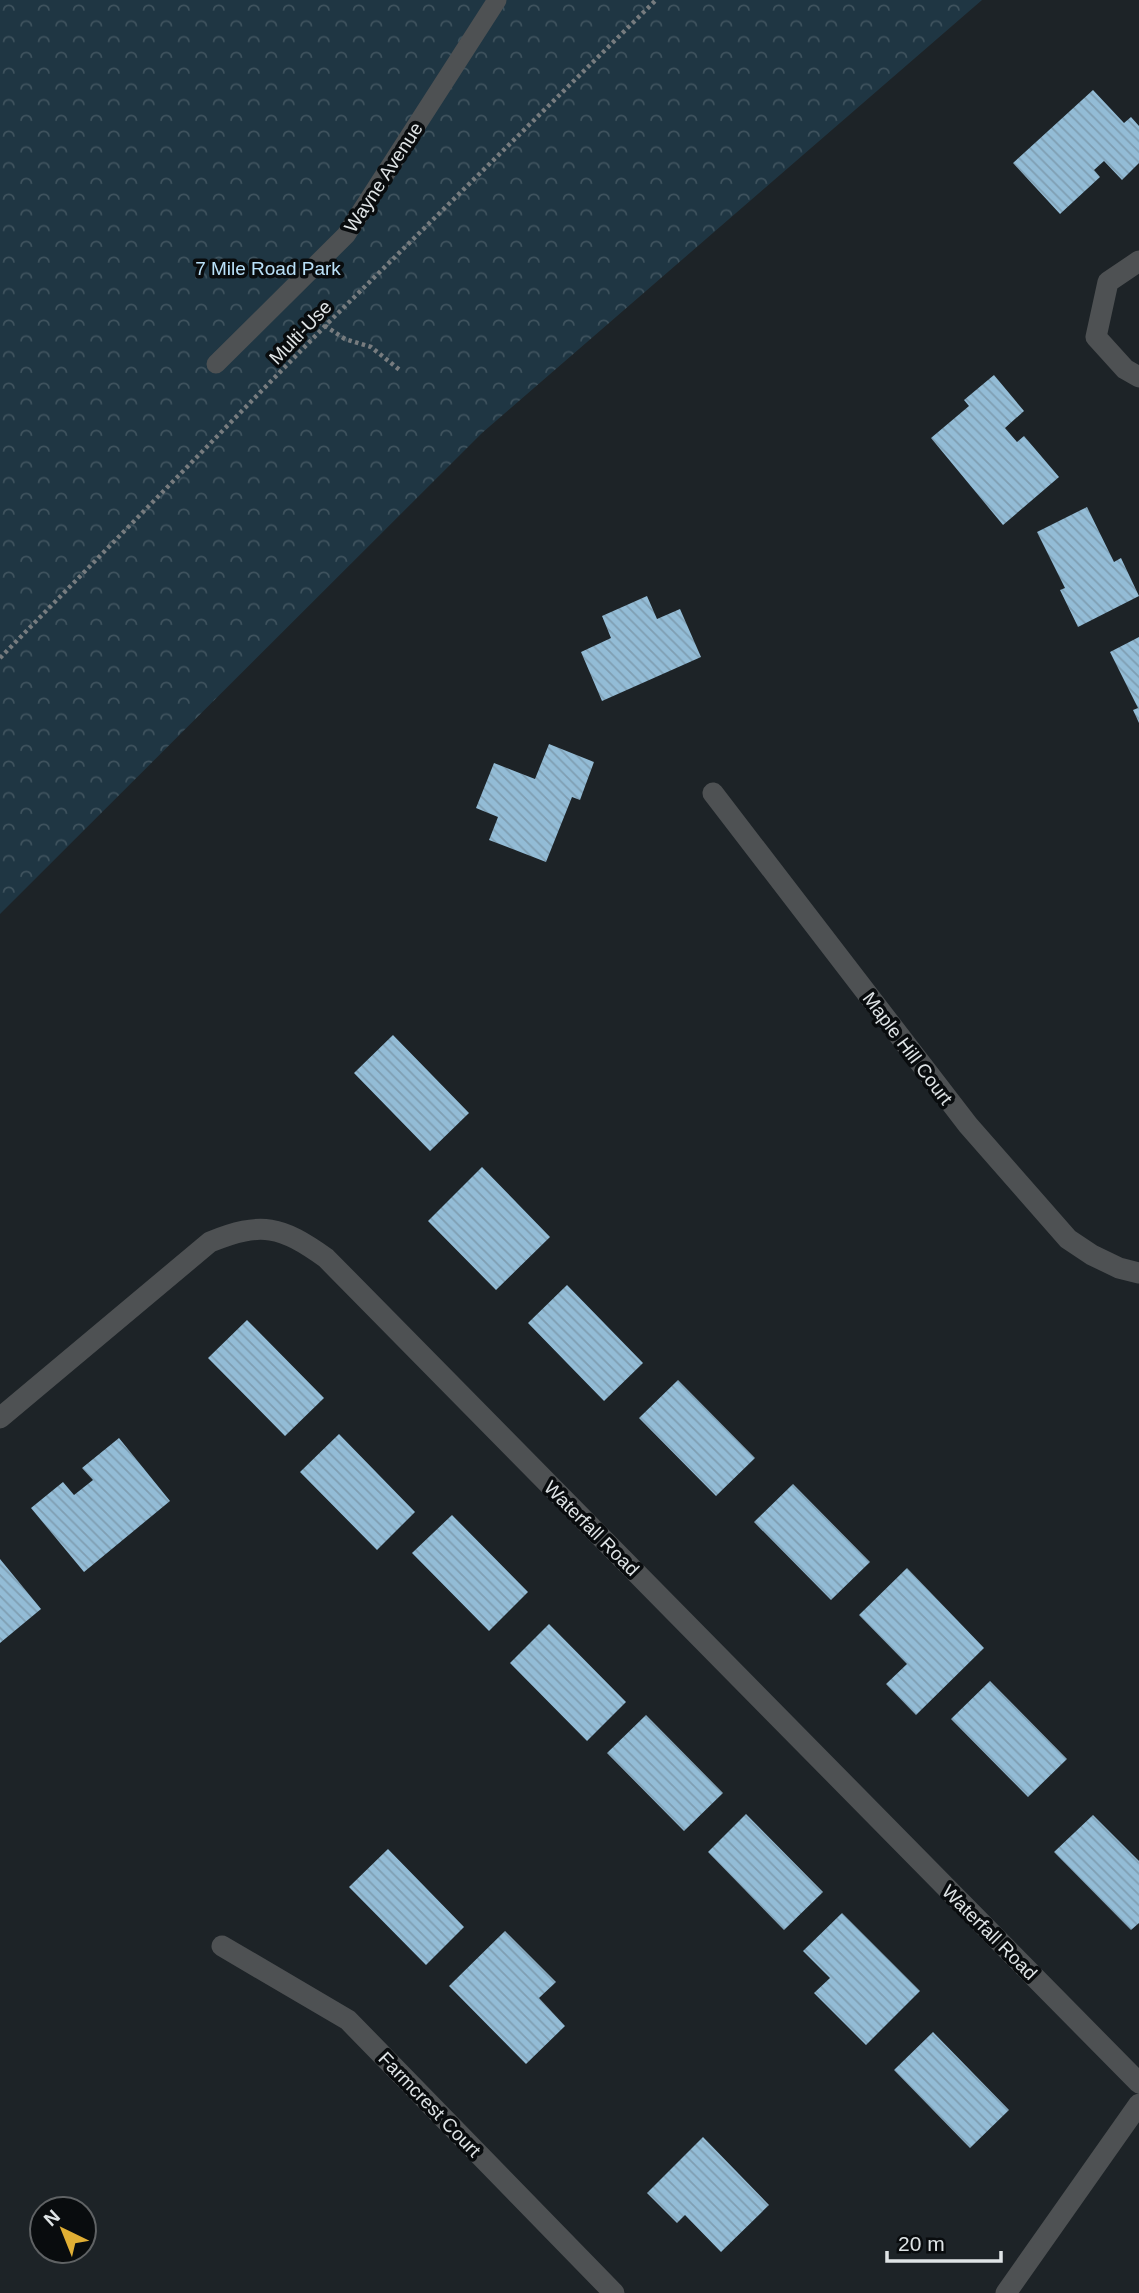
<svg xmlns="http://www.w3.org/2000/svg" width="1139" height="2293" viewBox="0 0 1139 2293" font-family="Arial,sans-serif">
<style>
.park{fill:url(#park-crowns)}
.building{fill:url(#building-back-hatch)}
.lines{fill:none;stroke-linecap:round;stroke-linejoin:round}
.path{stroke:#777c7f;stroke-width:4.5;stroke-dasharray:3.5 3.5;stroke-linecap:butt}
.lane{stroke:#4e5153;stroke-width:19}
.street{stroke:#4e5153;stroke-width:21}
.labels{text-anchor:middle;stroke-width:7;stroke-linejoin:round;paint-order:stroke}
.street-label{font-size:19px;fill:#dfe4e6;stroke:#090c0e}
.park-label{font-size:19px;fill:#bae1f9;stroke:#090c0e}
</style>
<defs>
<pattern id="park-crowns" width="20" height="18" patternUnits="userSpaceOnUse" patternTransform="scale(1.75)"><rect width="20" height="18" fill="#1f3643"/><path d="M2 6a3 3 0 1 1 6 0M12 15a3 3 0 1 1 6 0" fill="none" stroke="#3f535e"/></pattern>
<pattern id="building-back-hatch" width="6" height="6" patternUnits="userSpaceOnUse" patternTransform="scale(1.75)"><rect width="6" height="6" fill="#93bcd6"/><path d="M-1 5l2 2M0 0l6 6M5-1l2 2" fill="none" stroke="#7f9eb2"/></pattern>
</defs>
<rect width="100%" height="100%" fill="#1d2327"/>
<!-- park -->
<path class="park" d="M0,0h982l-500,433 -482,481z"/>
<!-- building -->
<path class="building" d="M1093,90l31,33 7,-6 8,9v37l-17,17 -18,-19 -10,9 6,7 -40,37 -47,-51z
M994,375l30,36 -19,17 12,14 7,-6 35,41 -56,48 -72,-87 38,-32 -5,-6z
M1087,507l27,55 7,-4 18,38 -61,31 -18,-37 5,-2 -28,-56z
M647,596l10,23 23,-10 21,48 -99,44 -21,-49 30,-14 -9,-22z
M1139,637v86l-6,-13 5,-2 -28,-56z
M549,744l45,18 -14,38 -8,-3 -26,65 -57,-22 9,-23 -22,-9 18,-45 41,16z
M393,1035l76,78 -39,38 -76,-78z
M482,1167l68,70 -54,53 -68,-69z
M567,1285l76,78 -39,38 -76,-78z
M247,1320l77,78 -39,38 -77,-78z
M678,1380l77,78 -39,38 -77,-78z
M339,1434l76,78 -38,38 -77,-78z
M119,1438l51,63 -86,71 -53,-64 32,-26 11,13 19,-15 -11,-12z
M793,1484l77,78 -39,38 -77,-78z
M452,1515l76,77 -39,39 -77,-78z
M0,1559l41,50 -41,34z
M907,1568l77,80 -68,67 -30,-31 21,-20 -48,-49z
M549,1624l77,78 -39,39 -77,-78z
M990,1681l77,78 -39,38 -77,-78z
M646,1715l77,78 -39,38 -77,-78z
M746,1814l77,78 -39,38 -76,-78z
M1093,1815l46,46v62l-8,7 -77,-78z
M388,1849l76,78 -38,38 -77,-78z
M842,1913l78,78 -54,54 -52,-52 16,-15 -27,-27z
M505,1931l51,51 -17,16 26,28 -39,38 -77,-78z
M933,2032l76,78 -39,38 -76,-78z
M703,2137l66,68 -48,47 -36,-37 -8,8 -30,-30z"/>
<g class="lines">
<!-- path -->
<path class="path" d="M307,314l38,25 26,8 30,24
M0,658l332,-339 324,-319"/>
<!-- lane -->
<path class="lane" d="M216,364l130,-129 151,-235"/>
<!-- street -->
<path class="street" d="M1139,261l-31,21 -12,55 29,32 14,8
M713,793l255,332 100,114 24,16 27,13 20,5
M0,1418l210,-176c52,-21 71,-16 116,16l813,825
M222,1946l126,74 266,273
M1006,2293l133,-189"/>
</g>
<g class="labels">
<!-- street labels -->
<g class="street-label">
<text transform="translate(383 177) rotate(-57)" y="7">Wayne Avenue</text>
<text transform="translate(300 332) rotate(-46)" y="7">Multi-Use</text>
<text transform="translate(908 1048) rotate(53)" y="7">Maple Hill Court</text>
<text transform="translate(592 1528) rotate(45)" y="7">Waterfall Road</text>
<text transform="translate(990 1932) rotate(45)" y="7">Waterfall Road</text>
<text transform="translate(430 2104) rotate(46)" y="7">Farmcrest Court</text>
</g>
<!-- park labels -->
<g class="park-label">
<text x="268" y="275">7 Mile Road Park</text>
</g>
</g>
<!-- north arrow -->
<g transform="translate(63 2230) rotate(317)"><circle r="33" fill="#090c0e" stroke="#5f6264" stroke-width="2"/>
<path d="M0-5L12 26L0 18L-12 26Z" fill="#e1af34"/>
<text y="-10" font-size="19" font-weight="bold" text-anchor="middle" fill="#dfe4e6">N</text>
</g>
<!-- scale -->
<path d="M887 2251v10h114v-10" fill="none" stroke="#dfe4e6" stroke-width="3.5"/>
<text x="898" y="2251" font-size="21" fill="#dfe4e6" stroke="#090c0e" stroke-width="5" paint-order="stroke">20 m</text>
</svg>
